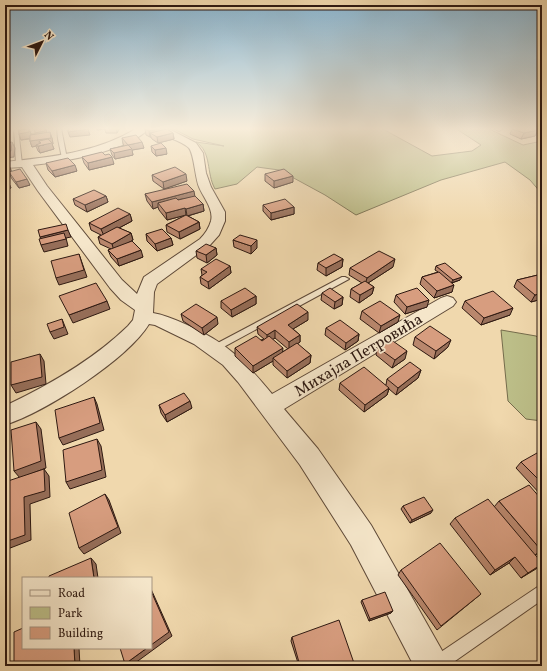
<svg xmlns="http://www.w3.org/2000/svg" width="547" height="671" viewBox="0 0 547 671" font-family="Vollkorn,serif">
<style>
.green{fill:#bcbe88;stroke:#756c4c}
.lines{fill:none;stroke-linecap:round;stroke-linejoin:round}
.lane-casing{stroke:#5e4938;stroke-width:2}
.street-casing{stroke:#5e4938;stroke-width:2}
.lane{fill:#f5e6ca;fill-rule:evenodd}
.street{fill:#f5e6ca;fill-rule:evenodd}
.wall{fill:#b9876d;stroke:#2e1911;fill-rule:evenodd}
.shaded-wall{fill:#966e59;stroke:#2e1911}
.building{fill:#d79d7f;stroke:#2e1911}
.labels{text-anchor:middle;stroke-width:3.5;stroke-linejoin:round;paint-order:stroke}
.street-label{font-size:16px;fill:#2e1911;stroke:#f5e6ca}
</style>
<rect width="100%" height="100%" fill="#f0d8ad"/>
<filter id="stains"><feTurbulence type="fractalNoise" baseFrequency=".005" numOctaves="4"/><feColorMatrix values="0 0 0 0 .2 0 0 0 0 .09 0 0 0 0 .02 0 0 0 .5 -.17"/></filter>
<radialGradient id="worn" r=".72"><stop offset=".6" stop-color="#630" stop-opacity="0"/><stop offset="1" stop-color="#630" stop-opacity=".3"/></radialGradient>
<!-- green -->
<path class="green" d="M172,128h209l51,28 40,-5 9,-6 -26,-17h32l36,17 19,-4v53l-12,-14 -25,-18 -64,18 -85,35 -31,-20 -46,-25 -22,-3 -20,17 -22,5c-9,-16 -3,-37 -19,-47l28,4 -31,-7z
M501,330l35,6 6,4v81l-16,-2 -18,-18z"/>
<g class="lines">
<defs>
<path id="lane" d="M14,128h4l4,36 -3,2 -3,-2z
M57,128h4l6,31 -5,-1 -4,-19z
M342,277h3l4,2 -131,71h-6l-2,-2 2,-2z
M542,584v16l-94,66h-21l2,-6z"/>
<path id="street" d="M137,128h12c-19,23 -87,34 -116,37l14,21 75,94 15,14 7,-17 56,-38c5,-5 9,-11 11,-18 3,-12 -8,-24 -12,-34 -4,-10 -5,-33 -10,-39 -9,-9 -27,-10 -35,-20h13l29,15 7,10 3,20 5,14 14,25v9l-6,14 -9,10 -53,39 -3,8 -1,21c11,2 21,6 32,11 41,18 59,36 87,70l169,-96 6,-2 6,2 3,4 -3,4 -169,103 34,40 53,76 73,129 5,12h-35l-63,-121 -51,-80 -62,-83 -15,-17 -29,-21 -39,-19 -6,-1c-22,36 -104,88 -144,101v-19c44,-21 88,-46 123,-80l5,-6 2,-10 -14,-10 -11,-12 -72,-97 -16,-24 -17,1v-6c45,-5 92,-9 132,-34z
M493,128h11l-5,3z"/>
</defs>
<!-- lane casing -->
<use href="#lane" class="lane-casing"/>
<!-- street casing -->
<use href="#street" class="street-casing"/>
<!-- lane -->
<use href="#lane" class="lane"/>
<!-- street -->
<use href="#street" class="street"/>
</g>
<!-- wall -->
<path class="wall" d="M97,128h22v1l-2,4h-11l-1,-4 -8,1z
M29,129l2,5h5l-1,-1 11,-1 6,6 1,6h-1l2,5 -14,4 -2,-2 -2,-5 -4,1 -2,-6v-2l-9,1 -2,-6z
M145,129l28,4 1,6 -16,4 -6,-4 -1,-2h-1l-4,-2z
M512,129l26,1 -3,6 -14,3 -11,-5z
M122,138l22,10 -12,2 1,5 -18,4 -3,-4 -2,-6 14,-3 -1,-2z
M151,146l16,8 -11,2 -4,-4z
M82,157l32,7 -25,6 -5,-7z
M46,163l31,8 -22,6 -7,-7z
M5,164h3l4,8 18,13 -11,3 -7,-9 -2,-4 -5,1 6,12 -6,1z
M265,174l28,8 -19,6 -9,-7z
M152,175l35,6 -23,8 -11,-8z
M145,194l50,2 8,8 1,7 -16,5 11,6 1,7 -20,10 -13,-7 -1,-7 20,-10 -19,5 -8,-10 -1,-3 -5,2 -6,-8z
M106,196l2,6 -21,10 -12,-7 -2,-6z
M263,205l31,2v7l-23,6 -8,-9z
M130,214l2,7 -13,7 12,5 2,7 -3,2 13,15 -24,9 -8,-9 -3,-7 3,-1 -11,-5 -2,-7 3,-2 -10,-5 -2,-7z
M146,234l25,4 2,7 -16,6 -10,-10z
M233,240l24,8 -6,6 -17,-7z
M216,248l1,7 -10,8 -10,-5 -1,-7z
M343,259l-1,8 -16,9 -9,-6 1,-7z
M230,266l1,7 -22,16 -8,-5 -1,-7 2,-2 -1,-6z
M436,266l24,14 -8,3v9l-18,6 -14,-14 2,-7 16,-5 -3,-2z
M393,267l-25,16 6,4 -2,7 -13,9 -9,-6 1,-8 11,-6 -13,-8 1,-7z
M542,274v25l-11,3 -17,-15 3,-7z
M322,293l21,4 -1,8 -8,4 -13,-9z
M396,295l31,12 -22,7 -11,-12z
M256,296v8l-24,13 -11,-9v-7z
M465,301l45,14 -29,10 -19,-17z
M362,311l36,11 -19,11 -19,-14z
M181,314l37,10 -14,11 -21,-14z
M308,320l-15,9 7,6v7l-3,2 14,11 -1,8 -23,15 -14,-13v-4l-20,12 -18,-17v-8l29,-9 -6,-5 -1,-7zM275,338l13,11 -6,3 -10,-13z
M326,328l33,6 -1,7 -13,9 -20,-15z
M415,337l33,10 -14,12 -21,-14z
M377,347l28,12 -13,9 -16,-13z
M421,370l-3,8 -22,17 -7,-6 -2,6 -23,17 -25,-22 1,-7 46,2 1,-6z
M159,405l33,3 -25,14 -6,-9z
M542,458v38l-26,-28 5,-6z
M499,501l43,50 -7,4 7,9 -21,14 -12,-15 -19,12 -40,-51 5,-6 39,-11z
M403,506l28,7 -21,10 -9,-14z
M401,570l80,24 -44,36 -39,-55z
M362,600l31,11 -2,2 -22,8 -8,-19z
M292,637l63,29h-56l-8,-25z"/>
<!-- shaded-wall -->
<path class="shaded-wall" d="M7,128l2,6v6l-4,1v-6z
M45,128h1l1,9 -10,2 -2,-6z
M97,128h8v1l-8,1z
M116,128h3v1l-2,4z
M157,128h2l1,5h-10l1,4h-1l-1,-6z
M29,129l2,5v4l-10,2 -2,-6z
M88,129l2,6 -20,2 -2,-5z
M538,130l-3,6 -14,3 3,-6z
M50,132l2,6 1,6h-1l2,5 -14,4 -2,-7 6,-1h-2l-1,-2 -2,-2 1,5h-3l-1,-1v1l-4,1 -2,-6 21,-3z
M173,133l1,6 -16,4 -1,-6z
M12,142l3,6 -1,9 -9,1v-7z
M142,142l2,6 -12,2 1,5 -18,4 -1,-6 14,-8z
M166,148l1,6 -11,2 -1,-6z
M112,157l2,7 -25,6 -1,-7z
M75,165l2,6 -22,6 -3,-6z
M10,168l3,6 -4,-2 1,3 -5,1v-7z
M186,174l1,7 -23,8 -1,-7z
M293,176v6l-19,6v-7z
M27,179l3,6 -11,3 -3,-6z
M8,181l3,7 -6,1v-7z
M194,191l1,6 -37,6v4l-5,2 -1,-7z
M106,196l2,6 -21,10 -2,-7z
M203,204l1,7 -17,5 -1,-7z
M294,207v7l-23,6v-7z
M185,208l1,7 -19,5 -1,-7z
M130,214l2,7 -28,15 -3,-7z
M199,222l1,7 -20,10 -1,-7z
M68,230l3,7 -5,1 2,8 -24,6 -3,-7 2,-1 -3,-7z
M131,233l2,7 -19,11 -2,-7z
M171,238l2,7 -16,6 -2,-7z
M257,240v8l-6,6v-8z
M216,248l1,7 -10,8 -1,-8z
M141,250l2,7 -24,9 -2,-7z
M79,254l8,23 -28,8 -3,-7z
M343,259l-1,8 -16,9v-8z
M395,259l-2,8 -28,18 2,-7z
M230,266l1,7 -22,16 -1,-7z
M462,277l-2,3 -9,3 2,-3z
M454,285l-2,7 -18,6 3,-7z
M374,287l-2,7 -13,9 1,-8z
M542,293v6l-11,3 4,-7z
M256,296v8l-24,13 -1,-7z
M343,297l-1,8 -8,4 1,-7z
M429,300l-2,7 -22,7 2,-7z
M107,301l3,8 -37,14 -4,-8z
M513,308l-3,7 -29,10 3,-7z
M308,312v8l-20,12v-7z
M400,315l-2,7 -19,11 2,-7z
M217,317l1,7 -14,11 -2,-7z
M62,319l6,15 -14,5 -4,-7z
M275,330v8l-8,5v-8z
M359,334l-1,7 -13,9 1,-7z
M300,335v7l-11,7v-7z
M451,340l-3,7 -14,12 2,-8z
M283,348l-1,8 -9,2v3l-20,12v-7z
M407,351l-2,8 -13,9 3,-8z
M40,354l4,7 2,23 -30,9 -5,-8z
M311,355l-1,8 -23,15v-7z
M421,370l-3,8 -22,17 2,-7z
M389,388l-2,7 -23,17 1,-7z
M94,397l3,7 7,26 -41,15 -4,-7z
M190,401l2,7 -25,14 -2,-7z
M36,422l5,7 5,39 -26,10 -6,-7z
M97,439l4,7 5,31 -36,12 -4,-7z
M44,469l5,7 1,21 -20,7 1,36 -26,10v-8l19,-45z
M105,494l4,6 12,33 -37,21 -5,-6z
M433,510l-2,3 -21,10 2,-3z
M542,549v2l-8,5 7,-6z
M515,557l-6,6 -19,12 5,-5z
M91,558l5,6 2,14h-4z
M542,564l-6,5 -15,9 7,-5z
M151,589l21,47 -41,30h-2l-4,-2 22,-16h4z
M393,611l-2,2 -22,8 1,-2z
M74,648h5l1,18h-5z"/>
<!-- building -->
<path class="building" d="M5,128h2l-1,7h-1z
M35,128h10v3l-10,2z
M68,128h20v1l-20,3z
M147,128h10l-3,1 1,1 -6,1 -4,-2z
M514,128h19l5,2 -14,3 -12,-4z
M29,129v3l-10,2v-4z
M167,129l6,4 -16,4 -7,-4z
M50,132l1,6 -21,3v-6z
M136,135l6,7 -14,3 -6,-7z
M48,139l4,4 -14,3 -2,-1 5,-2 -2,-2z
M12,142l-1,9h-6v-8z
M161,143l5,5 -11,2 -4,-4z
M128,145l4,4 -18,4 -4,-4z
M102,152l3,3 4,-1 3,3 -24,6 -6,-6z
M68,158l7,7 -23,6 -6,-8z
M5,164h3l2,4 -5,1z
M175,167l11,7 -23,8 -11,-7z
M20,169l7,10 -11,3 -7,-10z
M284,169l9,7 -19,5 -9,-7z
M5,175l3,6 -3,1z
M187,184l7,7 -42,11 -7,-8z
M94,190l12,6 -21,9 -12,-6z
M195,196l8,8 -17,5 -1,-1 -19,5 -8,-10 18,-5 2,2z
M285,199l9,8 -23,6 -8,-8z
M118,208l12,6 -29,15 -12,-6z
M186,215l13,7 -20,10 -13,-7z
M66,224l2,6 -28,7 -2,-7z
M117,227l14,6 -19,11 -14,-7z
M162,229l9,9 -16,6 -9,-10z
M64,233l2,6 -25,6 -2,-6z
M240,235l17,5 -6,6 -18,-6z
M132,241l9,9 -24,9 -9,-9z
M206,244l10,4 -10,7 -10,-4z
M379,251l16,8 -28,19 -17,-10z
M79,254l5,16 -28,8 -5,-17z
M334,254l9,5 -17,9 -8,-5z
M216,259l14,7 -22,16 -8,-5 7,-5 -6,-3z
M445,263l17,14 -9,3 -17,-14z
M439,272l15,13 -17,6 -15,-14z
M542,274v19l-7,2 -18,-15z
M365,281l9,6 -14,8 -9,-6z
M96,283l11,18 -38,14 -10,-19z
M245,288l11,8 -25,14 -10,-9z
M330,288l13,9 -8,5 -13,-9z
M417,288l12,12 -22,7 -11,-12z
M493,291l20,17 -29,10 -19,-17z
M380,301l20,14 -19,11 -19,-15z
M196,304l21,13 -15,11 -21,-14z
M297,304l11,8 -20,13 12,10 -11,7 -14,-12 -8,5 -10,-8z
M62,319l2,8 -14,5 -3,-8z
M340,320l19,14 -13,9 -20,-15z
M430,326l21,14 -15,11 -21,-14z
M256,336l6,5 7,-5 14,12 -30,18 -18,-18z
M390,339l17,12 -12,9 -18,-13z
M297,343l14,12 -24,16 -14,-13z
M40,354l2,23 -31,8v-23z
M410,362l11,8 -23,18 -11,-9z
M364,367l25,21 -24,17 -25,-22z
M184,393l6,8 -25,14 -6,-10z
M94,397l6,26 -41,15 -4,-28z
M36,422l5,39 -27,10 -3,-41z
M97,439l5,31 -36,12 -3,-32z
M537,453l5,5v25l-21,-21z
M44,469l1,22 -21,6 1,38 -20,7v-60z
M529,485l13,15v49l-1,1 -42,-49z
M105,494l13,33 -39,21 -10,-35z
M424,497l9,13 -21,10 -9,-14z
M488,499l54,64v1l-14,9 -13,-16 -20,13 -40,-52z
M440,543l41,51 -40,32 -40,-56z
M91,558l3,20h-45v-2z
M151,591l18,41 -18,13z
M385,592l8,19 -23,8 -8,-19z
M339,620l16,46h-55l-8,-29z
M23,628v20h51l1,18h-61v-34z
M120,648h27l-22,16z"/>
<!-- sky -->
<linearGradient id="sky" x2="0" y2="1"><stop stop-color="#89b6d2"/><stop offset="0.58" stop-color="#f8edda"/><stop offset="1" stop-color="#f8edda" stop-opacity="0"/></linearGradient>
<rect width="547" height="222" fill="url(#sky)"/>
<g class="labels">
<!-- street labels -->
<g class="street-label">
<text transform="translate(358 354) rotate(-31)" y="6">Михајла Петровића</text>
</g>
</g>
<!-- margin -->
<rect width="547" height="671" fill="none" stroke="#f0d8ad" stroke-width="20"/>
<rect x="6" y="6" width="535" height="659" fill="none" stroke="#2e1911" stroke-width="2"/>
<rect x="10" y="10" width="527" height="651" fill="none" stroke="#2e1911"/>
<!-- legend -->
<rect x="22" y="577" width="130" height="72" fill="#f5e6ca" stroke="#a59480"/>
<rect x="30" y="590" width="20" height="6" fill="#f5e6ca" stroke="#a59480"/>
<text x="58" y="597" font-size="12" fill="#2e1911">Road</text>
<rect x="30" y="607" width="20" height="12" fill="#bcbe88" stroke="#a59480"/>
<text x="58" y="617" font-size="12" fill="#2e1911">Park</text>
<rect x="30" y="627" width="20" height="12" fill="#d79d7f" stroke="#a59480"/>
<text x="58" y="637" font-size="12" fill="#2e1911">Building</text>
<!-- north arrow -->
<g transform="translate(42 42) rotate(48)" stroke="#f5e6ca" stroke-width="3" paint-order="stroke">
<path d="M0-3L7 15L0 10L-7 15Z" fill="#2e1911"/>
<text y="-6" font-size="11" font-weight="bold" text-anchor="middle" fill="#2e1911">N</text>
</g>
<rect width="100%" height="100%" filter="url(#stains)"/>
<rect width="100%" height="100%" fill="url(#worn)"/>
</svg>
